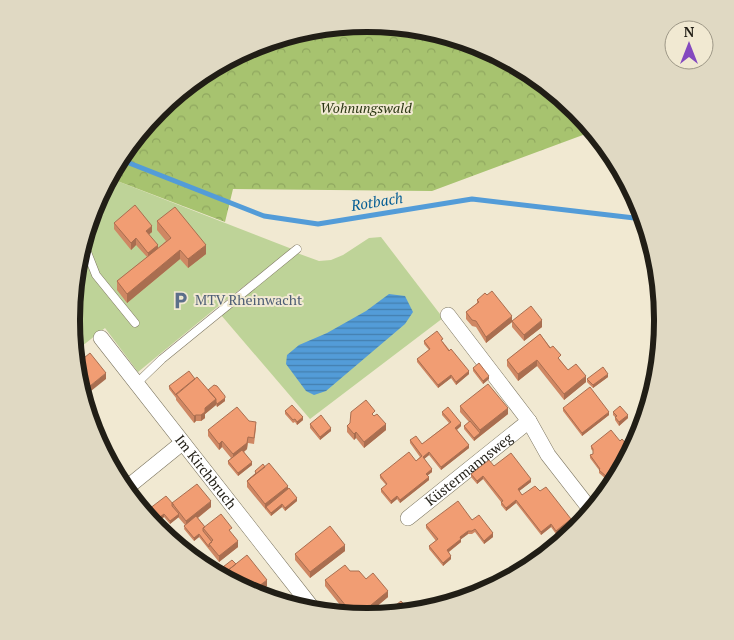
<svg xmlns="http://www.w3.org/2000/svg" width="734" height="640" viewBox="0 0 734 640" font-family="'PT Serif',serif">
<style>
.green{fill:#bed398}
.forest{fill:url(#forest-crowns)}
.water{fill:url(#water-rules)}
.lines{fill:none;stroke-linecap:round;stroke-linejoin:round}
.stream{stroke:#539cd8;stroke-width:5}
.service-casing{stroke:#7d7661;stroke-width:9}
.minor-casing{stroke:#7d7661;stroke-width:16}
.service{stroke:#fff;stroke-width:8}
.minor{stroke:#fff;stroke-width:15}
.wall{fill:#cf8763}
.shaded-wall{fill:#a96e50}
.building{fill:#f19d73;stroke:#a96e50}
.labels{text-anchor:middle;stroke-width:4;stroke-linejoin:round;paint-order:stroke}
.park-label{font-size:14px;font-style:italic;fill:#2b3613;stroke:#f1e9d2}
.service-label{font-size:14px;fill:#4e5e75;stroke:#f1e9d2;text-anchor:start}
.street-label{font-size:14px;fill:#211e16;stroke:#f1e9d2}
.water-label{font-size:15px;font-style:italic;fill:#025c94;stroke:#f1e9d2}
.rim{fill:none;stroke:#211e16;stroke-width:6}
</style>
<defs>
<pattern id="forest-crowns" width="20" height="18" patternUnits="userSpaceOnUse" patternTransform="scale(1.25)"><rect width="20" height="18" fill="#a7c36f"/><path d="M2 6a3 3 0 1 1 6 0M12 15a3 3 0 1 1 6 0" fill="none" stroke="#8fa75f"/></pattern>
<pattern id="water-rules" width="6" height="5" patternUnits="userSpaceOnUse" patternTransform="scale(1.25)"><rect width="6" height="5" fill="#539cd8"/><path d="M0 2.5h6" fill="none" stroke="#447fae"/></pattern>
</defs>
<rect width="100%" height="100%" fill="#f1e9d2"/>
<!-- green -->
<path class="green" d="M112,179l180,70 -76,59 -78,64 -33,-44 -28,22 -6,-30 22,-114z
M381,237l62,81 -133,101 -89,-104 76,-62 22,8 12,-1 12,-5 26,-17z"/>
<!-- forest -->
<path class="forest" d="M367,24l114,22 96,65 14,21 -159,59 -199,-2 -8,33 -113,-43 46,-69 96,-64z"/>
<!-- water -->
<path class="water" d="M389,294l16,2 8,16 -8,12 -79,67 -12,4 -8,-4 -20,-27 1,-9 12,-10 28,-12 39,-22z"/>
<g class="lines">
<!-- stream -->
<path class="stream" d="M124,161l140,55 54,8 154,-25 171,20"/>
<defs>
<path id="service" d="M85,247l11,28 39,48
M136,384l26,-25 135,-110"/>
<g id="minor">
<path d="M448,315l81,106 19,34 42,54"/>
<path id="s1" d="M101,338l209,267"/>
<path d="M129,486l53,-43"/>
<path id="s2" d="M408,518l121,-97"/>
</g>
</defs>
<!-- service casing -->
<use href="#service" class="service-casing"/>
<!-- minor casing -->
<use href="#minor" class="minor-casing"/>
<!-- service -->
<use href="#service" class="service"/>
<!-- minor -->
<use href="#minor" class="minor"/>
</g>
<!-- wall -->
<path class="wall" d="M157,221l49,33 -18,14 -8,-9 -53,44 -10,-13v-9l30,-24 -11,-12 -5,5 -17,-21v-6l38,9 -3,2 9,14 8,-7 -9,-11z
M487,295l25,27 -26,21 -10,-16 -4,-1 -6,-7v-7l11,-9v-3z
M512,321l30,6 -18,14 -12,-14z
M540,334l28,36 18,12 -22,18 -27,-34 -19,15 -11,-15v-6z
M424,341l19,1 26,32 -13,11 -5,-7 -13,10 -21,-26v-3l12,-9 -5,-6z
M473,368l16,11 -6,5 -10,-13z
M608,377l-15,11 -6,-6v-3z
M195,379l13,11 17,6v5l-8,6 -1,-2 -11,9v4l-4,3h-5l-2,2 -18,-23v-2l-7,-9v-3z
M460,406l48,8 -34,27 -10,-12v-3l5,-4 -9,-10z
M563,408l46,7 -27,21 -19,-25z
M285,411l18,9 -6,5 -2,-3 -2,1 -8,-9z
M442,412l19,14 -4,4 12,18 -28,22 -12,-15 -5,4 8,13 -5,3 2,5 -29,23 -3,-4 -6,5 -10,-12v-3l5,-4 -6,-7v-3l36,-14 4,-4 -10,-14v-3l12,4 27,-21 -7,-8z
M613,412l15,6 -9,8 -4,-6v-3l-2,-2z
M375,415l11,15 -22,18 -8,-10 -2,2 -7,-8v-6z
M249,421l7,7 -2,16 -6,-1 -1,6 -3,3 8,13 -14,11 -10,-12v-3l3,-3 -9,-11 -3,3 -11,-14v-6z
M310,424l21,7 -11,9 -10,-12z
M620,441l8,5 3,1 -24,36v-3l-8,-7v-3l-9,-12v-3l3,-1v-3l-2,-2v-3z
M494,466l37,16 -12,9 3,4 18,-4 31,31 -15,12 -5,-7 -10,8 -25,-32 -10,8 -5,-6v-3l-18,-23 -6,5 -6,-7v-3z
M255,471l33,18 9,12 -12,10 -3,-4 -11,9 -24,-29v-6l8,-7z
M172,503l39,4 -13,11 7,9 27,7 6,13 -19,15 -20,-25 -5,4 -10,-12 1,-4 -7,-8 -8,7 -6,-7 -7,5 -8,-9v-4z
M472,520l21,17 -9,7 -9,-12 -3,2h-4l-7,5v3l-12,10 2,7 -8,7 -14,-17v-3l7,-5 -10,-13v-3z
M345,551l-35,27 -15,-18v-6z
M236,564l31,22 -10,8h-4l-34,-24z
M350,571l16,8 22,18 -14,12 3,5 -10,2 -23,-4v-2l-19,-24v-6z"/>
<!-- shaded-wall -->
<path class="shaded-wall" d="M152,226v6l-6,5v-6z
M136,238v7l-5,5v-7z
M158,245v6l-10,8v-6z
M206,245v9l-18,14v-9z
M180,250v9l-53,44v-9z
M512,316v6l-26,21v-6z
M542,320v7l-18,14v-6z
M537,360v6l-19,15v-7z
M469,371v3l-13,11v-3z
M106,373v6l-20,16 -1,-5z
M608,374v3l-15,11v-3z
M451,375v3l-13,10v-3z
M489,376v3l-6,5v-3z
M586,376v6l-22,18v-6z
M225,398v3l-8,6v-3z
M216,399v6l-11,9v4l-4,3v-6l4,-7z
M508,408v6l-28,22v-6z
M609,412v3l-27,21v-3z
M196,415v6l-2,2v-7z
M628,415v3l-9,8v-4z
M303,417v3l-6,5v-3z
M461,423v3l-6,5v-3z
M386,424v6l-22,18v-6z
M331,428v3l-11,9v-3z
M356,432v6l-2,2v-6z
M480,433v3l-6,5v-3z
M248,437l-1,12 -14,11v-6z
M222,441v6l-3,3v-6z
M469,445v3l-28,22v-3z
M429,452v3l-6,5v-3z
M252,462v3l-14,11v-3z
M432,469v3l-6,5v-3z
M483,476v3l-6,5v-3z
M429,477v3l-29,23v-3z
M531,479v3l-13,10v-3z
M288,486v6l-22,15 -1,3v-6z
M397,496v3l-6,5v-3z
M297,498v3l-12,10v-3z
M516,500v3l-10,8v-3z
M211,501v6l-25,20v-6z
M282,504v3l-11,9v-3z
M164,514v3l-7,5v-3z
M179,514v3l-9,7v-3z
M571,519v3l-15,12v-3z
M551,524v3l-10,8v-3z
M468,531v3l-8,6v-3z
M493,533v4l-9,7v-3z
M199,534v3l-5,4v-3z
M461,539v3l-14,11v-3z
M238,541v6l-19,15v-6z
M345,545v6l-35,27v-6z
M451,556v3l-8,7v-3z
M267,580v6l-10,8 -6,-2z
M388,591v6l-23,19 -6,-1z"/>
<!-- building -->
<path class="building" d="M135,205l17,21 -6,5 12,14 -10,8 -12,-15 -5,5 -17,-20z
M175,207l31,38 -18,14 -8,-9 -53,44 -10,-13 54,-43 -14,-17z
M492,291l20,25 -26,21 -10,-16 -4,-1 -6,-8 13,-10 -2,-2 8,-7 2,2z
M531,306l11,14 -18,15 -12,-14z
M437,331l6,8 -2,1 8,11 2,-2 18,22 -13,11 -5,-7 -13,10 -21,-26 13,-10 -6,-8z
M540,334l10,14 3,-2 8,9 -3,3 10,12 8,-6 10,12 -22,18 -27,-34 -19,14 -11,-14z
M90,353l16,20 -21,17 -6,-28z
M479,363l10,13 -6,5 -10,-13z
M603,367l5,7 -15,11 -6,-6z
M189,371l6,8 -19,16 -7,-9z
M197,377l19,22 -11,9v4l-4,3h-5l-2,1 -18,-22z
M488,384l20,24 -28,22 -20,-24z
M214,385l3,1 8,10v2l-8,6 -1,-2v-3l-8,-9z
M590,387l19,25 -27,21 -19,-25z
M366,400l9,11 -3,3 2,2 3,-2 9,10 -22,18 -8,-10 -2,2 -7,-8 3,-3 1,-11z
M292,405l11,12 -6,5 -2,-3 -2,1 -8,-9z
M620,406l8,9 -9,7 -4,-5 2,-1 -4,-4z
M237,407l12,14 7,1 -2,16 -6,-1 -1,6 -14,11 -11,-13 -3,3 -11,-14z
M448,407l13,16 -6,5 14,17 -28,22 -12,-15 -6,5 9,12 -6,5 3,3 -29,23 -3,-4 -6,5 -10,-12 6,-5 -7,-9 29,-23 7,9 6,-5 -12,-16 6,-4 6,8 29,-22 -9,-10z
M321,415l10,13 -11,9 -10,-13z
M470,421l10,12 -6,5 -10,-12z
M611,430l9,11 2,-2 6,7 2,-1 1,2 -22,34h-2v-4l-8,-7 1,-1 -10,-14 3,-1v-5l-2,-3z
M242,450l10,12 -14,11 -10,-12z
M511,453l20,26 -13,10 4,6 13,-9 5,5 6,-4 25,32 -15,12 -5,-7 -10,8 -25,-32 -10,8 -5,-6 2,-1 -20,-25 -6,5 -6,-7 18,-14 5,6z
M269,463l19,23 -23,18 -18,-23z
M263,464l2,3 -18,14 1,1 -1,-1 9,-8 -1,-2z
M197,484l14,17 -25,20 -14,-18z
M289,488l8,10 -12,10 -3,-4 -11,9 -5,-6z
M166,496l8,9 -2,-2v3l7,8 -9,7 -6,-7 -7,5 -8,-10z
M458,501l14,19 7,-5 14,18 -9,8 -9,-12 -3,2h-4l-8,6 1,2 -14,11 4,6 -8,7 -14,-17 9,-7 -12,-14z
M221,514l11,14 -3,2 9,11 -19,15 -10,-12 4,-4 -10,-12z
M196,516l9,11 -2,1v3l9,11 -3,2v3l-10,-13 -5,4 -10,-12z
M579,523l1,1 -4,6 -17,11 -2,-1z
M330,526l15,19 -35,27 -15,-18z
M247,555l20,25 -16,12 -17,-11 -7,-10z
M232,560l4,4 -9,7v3l-1,1 -7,-5z
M345,565l5,6h9l7,8 7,-6 15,18 -29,24 -11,-2 -4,-6 2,-1 -21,-26z
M401,601l6,7 2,-2 1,2 -23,4z
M372,607l5,6 -2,2 -8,1 -5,-1z"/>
<!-- icons -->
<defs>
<symbol id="parking-bare" viewBox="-9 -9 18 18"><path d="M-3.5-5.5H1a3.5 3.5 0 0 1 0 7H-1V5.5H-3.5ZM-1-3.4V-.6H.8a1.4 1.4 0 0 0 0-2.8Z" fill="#5c6f8a" stroke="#f1e9d2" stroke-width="2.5" paint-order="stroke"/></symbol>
</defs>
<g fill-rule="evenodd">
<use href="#parking-bare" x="168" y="288" width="25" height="25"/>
</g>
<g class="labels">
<!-- park labels -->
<g class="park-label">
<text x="366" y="113">Wohnungswald</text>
</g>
<!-- service labels -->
<g class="service-label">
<text x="195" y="305">MTV Rheinwacht</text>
</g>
<!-- street labels -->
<g class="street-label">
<text dy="5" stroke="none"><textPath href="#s2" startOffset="78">Küstermannsweg</textPath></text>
<text dy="5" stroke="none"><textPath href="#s1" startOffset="170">Im Kirchbruch</textPath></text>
</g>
<!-- water labels -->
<g class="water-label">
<text transform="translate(377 202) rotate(-9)" y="5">Rotbach</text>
</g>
</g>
<!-- crop -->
<path d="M0 0H734V640H0ZM367 32H367A287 287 0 0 1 654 319V321A287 287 0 0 1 367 608H367A287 287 0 0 1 80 321V319A287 287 0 0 1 367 32Z" fill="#e0d9c3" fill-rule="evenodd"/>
<path class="rim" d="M367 32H367A287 287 0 0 1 654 319V321A287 287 0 0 1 367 608H367A287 287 0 0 1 80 321V319A287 287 0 0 1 367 32Z"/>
<!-- north arrow -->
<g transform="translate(689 45)"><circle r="24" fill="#f1e9d2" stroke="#9e9887"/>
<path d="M0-4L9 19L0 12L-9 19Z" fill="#8449bf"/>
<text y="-8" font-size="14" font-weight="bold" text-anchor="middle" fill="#211e16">N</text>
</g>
</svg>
